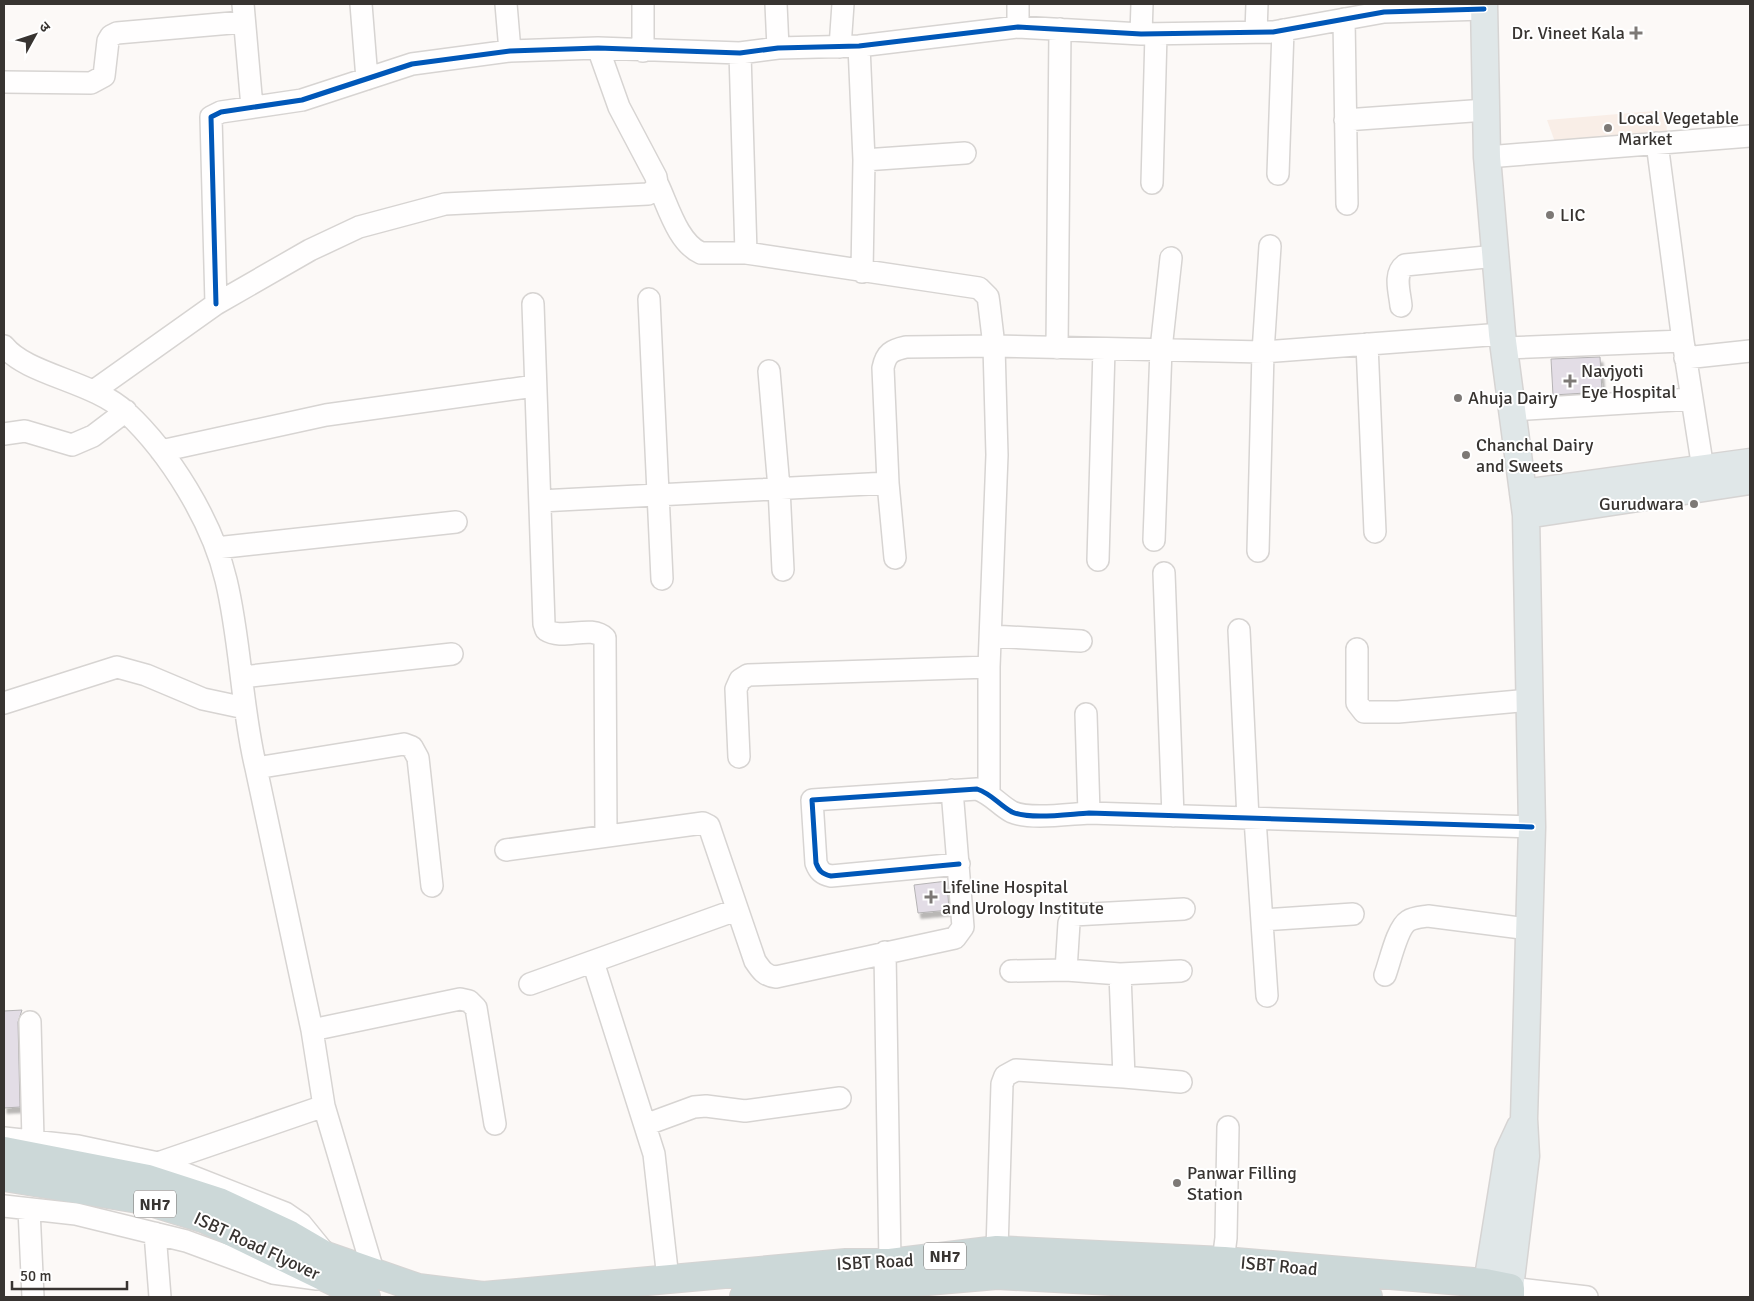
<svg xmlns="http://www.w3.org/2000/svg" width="1754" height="1301" viewBox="0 0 1754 1301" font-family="Signika,'Noto Sans Devanagari',sans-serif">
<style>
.built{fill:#f9eee7}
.building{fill:#e3dde6;stroke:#b5b3b4;filter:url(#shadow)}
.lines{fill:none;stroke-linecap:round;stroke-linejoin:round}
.minor-casing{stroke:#d7d4d2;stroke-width:24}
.major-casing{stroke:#d6d4d3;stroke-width:29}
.highway-casing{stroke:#d6d4d3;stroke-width:30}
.minor{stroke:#fffefe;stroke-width:21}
.major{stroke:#e0e7e8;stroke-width:26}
.highway{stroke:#ccd8d8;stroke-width:28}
.cycleway-casing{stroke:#fff;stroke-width:8}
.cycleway{stroke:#0057b8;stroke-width:5}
.poi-dot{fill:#7d7976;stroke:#fff;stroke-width:2}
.labels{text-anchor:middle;stroke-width:4;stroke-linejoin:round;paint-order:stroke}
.shield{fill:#fff;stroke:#74716f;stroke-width:1}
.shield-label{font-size:16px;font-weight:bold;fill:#383431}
.poi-label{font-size:18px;fill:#383431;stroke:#fff;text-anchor:start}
.street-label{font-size:18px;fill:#383431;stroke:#fff}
</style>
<defs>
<filter id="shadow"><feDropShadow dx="3" dy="5.5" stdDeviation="1" flood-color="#0004"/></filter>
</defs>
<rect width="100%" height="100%" fill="#fcf9f7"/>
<!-- built -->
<path class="built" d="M1666,110l1,25 -112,7 -8,-22z"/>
<!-- building -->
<path class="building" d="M1600,357l2,35 -49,3 -2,-36z
M947,881l2,29 -31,3 -4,-28z
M22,1010l-4,12 2,85 -16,1v-97z"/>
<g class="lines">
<defs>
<path id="minor" d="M243,4l9,103
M361,4l6,75
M506,4l4,47
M776,4l2,44
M1344,19l3,185
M1018,27v-23
M1256,32l1,-28
M1141,34l1,-30
M859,46l5,114 -2,112
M840,47l3,-43
M643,51v-47
M740,53l6,200
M4,82l87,1 13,-7 4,-35 3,-5 6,-3 126,-11
M1345,120l141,-10
M1657,143l26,198
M1487,157l263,-21
M864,160l101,-7
M1278,174l5,-144
M1152,183l4,-149
M658,185c10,21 20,58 43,68h45l233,35 9,9 1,7 5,42 3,109 -8,212v126
M649,299l13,280
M216,304l-5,-187 10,-5 81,-12 110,-36 98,-13 88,-3 142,5 38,-5 81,-2 159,-19 123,7 132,-2 111,-20 100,-3
M533,304l11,320 2,6c17,11 45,-6 59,8l1,197
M1401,306c-1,-13 -8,-32 4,-41l91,-9
M1367,344l8,188
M4,346c23,29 89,35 122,66 44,41 86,109 100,168 15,62 15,126 30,188l148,-24 8,3 6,11 14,128
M1057,348l3,-319
M1504,348l179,-7 20,128
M1685,358l65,-7
M769,371l10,117 4,82
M95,390l121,-86 94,-54 49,-23 86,-23 203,-10c9,-5 10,-8 8,-17l-37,-70 -21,-59
M1512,410l180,-11
M4,434l21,-3 47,14 21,-9 33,-25
M161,451l165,-36 209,-29
M540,501l348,-18
M1154,540l7,-191 10,-91
M216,548l240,-26
M1258,551l5,-199 7,-106
M895,558l-7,-75 -5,-115c3,-15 9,-18 23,-21l88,-1 269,6 239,-18
M1098,560l6,-211
M1164,573l9,243
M1239,630l9,189
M991,636l90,5
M1357,649v54l7,9h34l132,-12
M242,677l210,-23
M4,703l113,-36 29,8 57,24 42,9
M1086,714l3,99
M739,757l-3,-68 4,-9 8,-5 241,-8
M256,768l56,262
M1255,819l12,177
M506,850l197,-27 6,3 3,9 43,126c6,9 10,15 21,16l179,-39 8,-11 -11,-137
M959,864l-128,12c-9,-2 -12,-5 -15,-13l-4,-63 165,-11c15,5 22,16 35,23 18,8 57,2 77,1l443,14
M1262,920l91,-6
M885,952l5,311
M593,962l61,192 14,125
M1011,971l55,-1
M1120,974l61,-3
M1385,975c5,-13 12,-47 23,-54 6,-4 14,-4 20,-5l100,13
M530,984l206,-74
M30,1022l3,118
M1181,1082l-57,-5 -4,-103 -54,-4 3,-47 4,-8 111,-6
M645,1125l49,-18 12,-1 39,5 95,-13
M4,1138l74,8 80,17 127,50 16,11 22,27
M158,1163l166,-57
M4,1206l72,8 110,27 87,32 44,6
M29,1209l4,88
M155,1233l5,64
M997,1250l5,-166 3,-8 11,-6 108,7
M374,1274l-50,-168 -12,-76 148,-31 9,2 7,7 19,116
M1221,1277l5,-39 2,-111
M1510,1288l77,9"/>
<path id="major" d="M1484,4l3,153 15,177 24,181 6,312 -8,292 2,37 -16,132
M1523,493l227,-31
M1526,515l224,-34
M1485,1283l4,-12 19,-118 12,-26"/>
<path id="highway" d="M4,1151l144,28 71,23 71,33 36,21 92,32 65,8 363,-33h44l107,-13 227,11 261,22 25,5v9
M4,1177l140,23 61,19 161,78
M744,1297l253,-22 323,17 48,5"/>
</defs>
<!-- minor casing -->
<use href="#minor" class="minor-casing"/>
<!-- major casing -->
<use href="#major" class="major-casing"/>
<!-- highway casing -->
<use href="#highway" class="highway-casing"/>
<!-- minor -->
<use href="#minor" class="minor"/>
<!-- major -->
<use href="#major" class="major"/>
<!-- highway -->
<use href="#highway" class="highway"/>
<defs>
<path id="cycleway" d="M216,304l-5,-187 10,-5 81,-12 110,-36 98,-13 88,-3 142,5 38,-5 81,-2 159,-19 123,7 132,-2 111,-20 100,-3
M959,864l-128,12c-9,-2 -12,-5 -15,-13l-4,-63 165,-11c15,5 22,16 35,23 18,8 57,2 77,1l443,14"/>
</defs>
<!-- cycleway casing -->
<use href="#cycleway" class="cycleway-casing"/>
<!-- cycleway -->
<use href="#cycleway" class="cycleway"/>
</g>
<!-- markers -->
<g class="poi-dot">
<path d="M1633.5 25.5h5v5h5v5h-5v5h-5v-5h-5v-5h5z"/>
<circle cx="1608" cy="128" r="5"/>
<circle cx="1550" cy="215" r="5"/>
<path d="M1567.5 373.5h5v5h5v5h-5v5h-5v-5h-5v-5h5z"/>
<circle cx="1458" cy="398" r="5"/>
<circle cx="1466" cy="455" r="5"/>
<circle cx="1694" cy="504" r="5"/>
<path d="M928.5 889.5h5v5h5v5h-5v5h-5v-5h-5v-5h5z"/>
<circle cx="1177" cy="1183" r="5"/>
</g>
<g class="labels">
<!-- shield labels -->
<g class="shield">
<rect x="134" y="1190.5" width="42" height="27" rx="4"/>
<rect x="924" y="1242.5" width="42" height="27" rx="4"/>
</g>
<g class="shield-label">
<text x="155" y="1210">NH7</text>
<text x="945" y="1262">NH7</text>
</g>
<!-- poi labels -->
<g class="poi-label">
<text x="1625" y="39" text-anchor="end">Dr. Vineet Kala</text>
<text x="1618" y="124">Local Vegetable<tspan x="1618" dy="21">Market</tspan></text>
<text x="1560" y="221">LIC</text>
<text x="1581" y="377">Navjyoti<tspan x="1581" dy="21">Eye Hospital</tspan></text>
<text x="1468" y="404">Ahuja Dairy</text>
<text x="1476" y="451">Chanchal Dairy<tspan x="1476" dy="21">and Sweets</tspan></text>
<text x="1684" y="510" text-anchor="end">Gurudwara</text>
<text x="942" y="893">Lifeline Hospital<tspan x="942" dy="21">and Urology Institute</tspan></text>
<text x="1187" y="1179">Panwar Filling<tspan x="1187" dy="21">Station</tspan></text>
</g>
<!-- street labels -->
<g class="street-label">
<text transform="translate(257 1246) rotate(25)" y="6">ISBT Road Flyover</text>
<text transform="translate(875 1262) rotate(-3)" y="6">ISBT Road</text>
<text transform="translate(1279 1266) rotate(5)" y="6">ISBT Road</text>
</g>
</g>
<!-- border -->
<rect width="1754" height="1301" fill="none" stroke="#383431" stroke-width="10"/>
<!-- north arrow -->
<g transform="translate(35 35) rotate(50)" stroke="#ffffff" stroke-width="4" paint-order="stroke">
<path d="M0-4L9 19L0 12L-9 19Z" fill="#383431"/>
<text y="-8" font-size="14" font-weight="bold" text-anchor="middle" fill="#383431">उ</text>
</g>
<!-- scale -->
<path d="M12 1281v8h115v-8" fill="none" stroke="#383431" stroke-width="2.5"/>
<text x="20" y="1281" font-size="15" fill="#383431" stroke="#ffffff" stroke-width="4" paint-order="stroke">50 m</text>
</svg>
